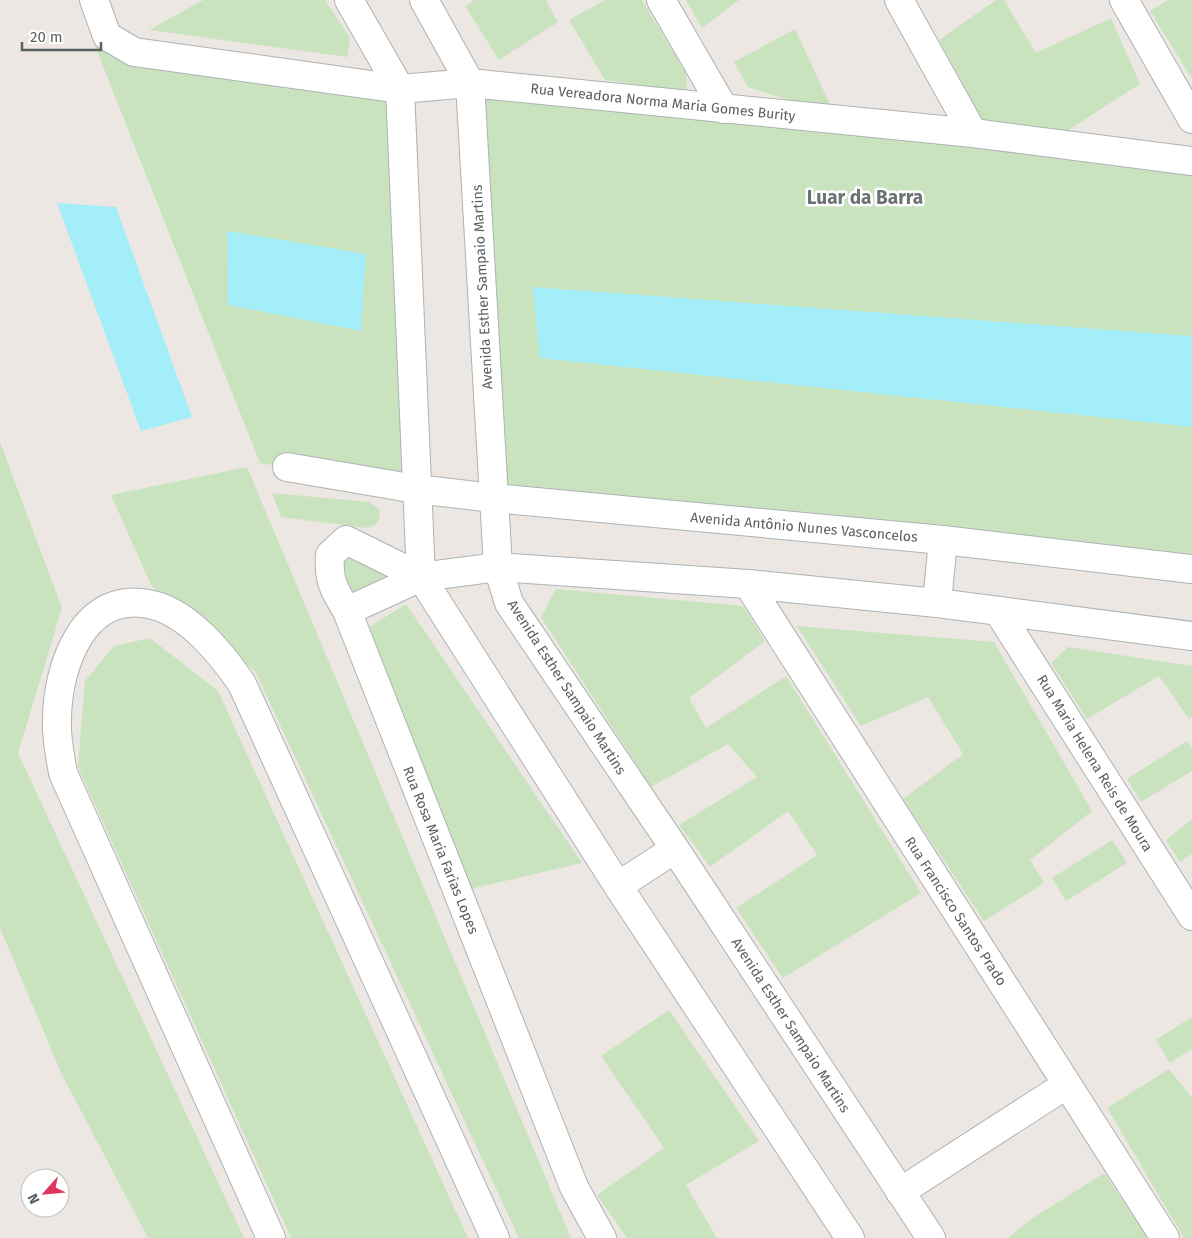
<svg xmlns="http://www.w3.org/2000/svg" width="1192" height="1238" viewBox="0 0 1192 1238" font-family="'Fira Sans',sans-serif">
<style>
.green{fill:#cae3bf}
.water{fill:#a4eefa}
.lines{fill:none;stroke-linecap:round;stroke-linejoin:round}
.street-casing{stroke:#aeb2b4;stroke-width:30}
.secondary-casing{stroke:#adb2b5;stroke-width:30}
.street{stroke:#fff;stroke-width:28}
.secondary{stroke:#fff;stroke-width:28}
.labels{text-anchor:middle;stroke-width:5;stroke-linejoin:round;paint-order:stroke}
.street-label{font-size:14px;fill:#5a6062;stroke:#fff}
.district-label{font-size:19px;font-weight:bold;fill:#6b7274;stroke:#fff}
</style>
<rect width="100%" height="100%" fill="#ece7e2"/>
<!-- green -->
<path class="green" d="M203,0h122l25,38 -3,19 -198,-27z
M474,0h72l12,22 -59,38 -34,-54z
M605,0h37l44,73 1,19 -82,-12 -36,-60z
M686,0h53l-37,28z
M996,0h8l32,53 75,-35 29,66 -72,46 -83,-6 -46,-84z
M1168,0h24v79l-42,-68z
M795,29l40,86 -87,-28 -14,-25z
M93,41l41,11 266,37 16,400 -156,-26z
M470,83l722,78v411l-699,-74z
M0,442l62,166 -44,145 226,485h-96l-86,-163 -62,-147z
M247,467l324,771h-52l-264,-567 -103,-84 -41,-92z
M272,493l97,9 10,7 1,9 -5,7 -8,3 -86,-11z
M346,540l75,37 -62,30 -29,-52z
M556,589l187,17 22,35 -76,57 17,30 80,-52 135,217 -138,85 -47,-70 81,-53 -29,-44 -78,56 -31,-42 78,-48 -29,-33 -77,43 -110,-170z
M406,604l176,259 -112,26 -106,-259z
M797,626l197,16 98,169 -62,49 14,23 -60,38 -81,-122 60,-45 -35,-57 -67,29z
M150,638l68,53 250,547h-177l-213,-471 7,-86 29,-35z
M1068,647l124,19v51l-3,2 -30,-43 -72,43 -36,-56z
M1187,741l5,8v22l-51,31 -14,-23z
M1192,819v35l-12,8 -14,-22z
M1112,840l15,23 -61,38 -14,-23z
M669,1010l90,131 -73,44 31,53h-90l-30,-43 67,-47 -63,-92z
M1192,1017v32l-22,14 -14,-23z
M1169,1069l23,29v140h-8l-77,-130z
M1104,1173l44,65h-140l22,-18z"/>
<!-- water -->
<path class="water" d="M57,203l59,4 76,210 -51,14z
M227,231l139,23 -5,77 -133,-26z
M533,287l659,49v91l-652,-69z"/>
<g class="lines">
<defs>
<path id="street" d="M94,0l13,36 27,16 266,37 70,-6 503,50 219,28
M661,0l63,109
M899,0l74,133
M1124,0l68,119
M287,467l129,22
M421,577l-74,34 227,576 28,51
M748,584l417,654
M347,611c-13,-21 -19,-31 -17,-56l16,-15 75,37
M998,611l194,305
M900,1192l166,-107
M271,1238l-208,-465c-3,-18 -7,-35 -6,-53 0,-53 27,-133 96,-115 36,9 69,49 89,79l253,554"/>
<path id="secondary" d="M349,0l51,89 21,488 197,309 232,352
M424,0l46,83 28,484 11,36 166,246 256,389
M416,489l77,9 450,42 249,29
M421,577l77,-10 250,17 189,19 255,33
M937,603l6,-63
M618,886l57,-37"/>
</defs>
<!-- street casing -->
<use href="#street" class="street-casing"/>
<!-- secondary casing -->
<use href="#secondary" class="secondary-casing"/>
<!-- street -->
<use href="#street" class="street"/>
<!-- secondary -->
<use href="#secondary" class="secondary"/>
</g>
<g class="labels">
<!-- street labels -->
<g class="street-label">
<text transform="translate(663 102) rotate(6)" y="5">Rua Vereadora Norma Maria Gomes Burity</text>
<text transform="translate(482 287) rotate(-93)" y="5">Avenida Esther Sampaio Martins</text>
<text transform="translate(804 527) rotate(5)" y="5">Avenida Antônio Nunes Vasconcelos</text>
<text transform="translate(567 687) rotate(57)" y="5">Avenida Esther Sampaio Martins</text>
<text transform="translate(1095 763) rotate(58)" y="5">Rua Maria Helena Reis de Moura</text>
<text transform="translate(441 850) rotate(68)" y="5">Rua Rosa Maria Farias Lopes</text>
<text transform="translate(956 911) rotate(57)" y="5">Rua Francisco Santos Prado</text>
<text transform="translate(791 1025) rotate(57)" y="5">Avenida Esther Sampaio Martins</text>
</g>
<!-- district labels -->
<g class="district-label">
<text x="865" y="204">Luar da Barra</text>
</g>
</g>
<!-- north arrow -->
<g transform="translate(45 1193) rotate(243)"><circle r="24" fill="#ffffff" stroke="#bdbfc0"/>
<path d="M0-4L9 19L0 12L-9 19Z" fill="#df355b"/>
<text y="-8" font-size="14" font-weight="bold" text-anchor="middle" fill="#5a6062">N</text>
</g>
<!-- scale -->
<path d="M22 42v8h79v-8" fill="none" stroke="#5a6062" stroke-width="2.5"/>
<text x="30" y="42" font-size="15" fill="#5a6062" stroke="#ffffff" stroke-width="4" paint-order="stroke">20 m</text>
</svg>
